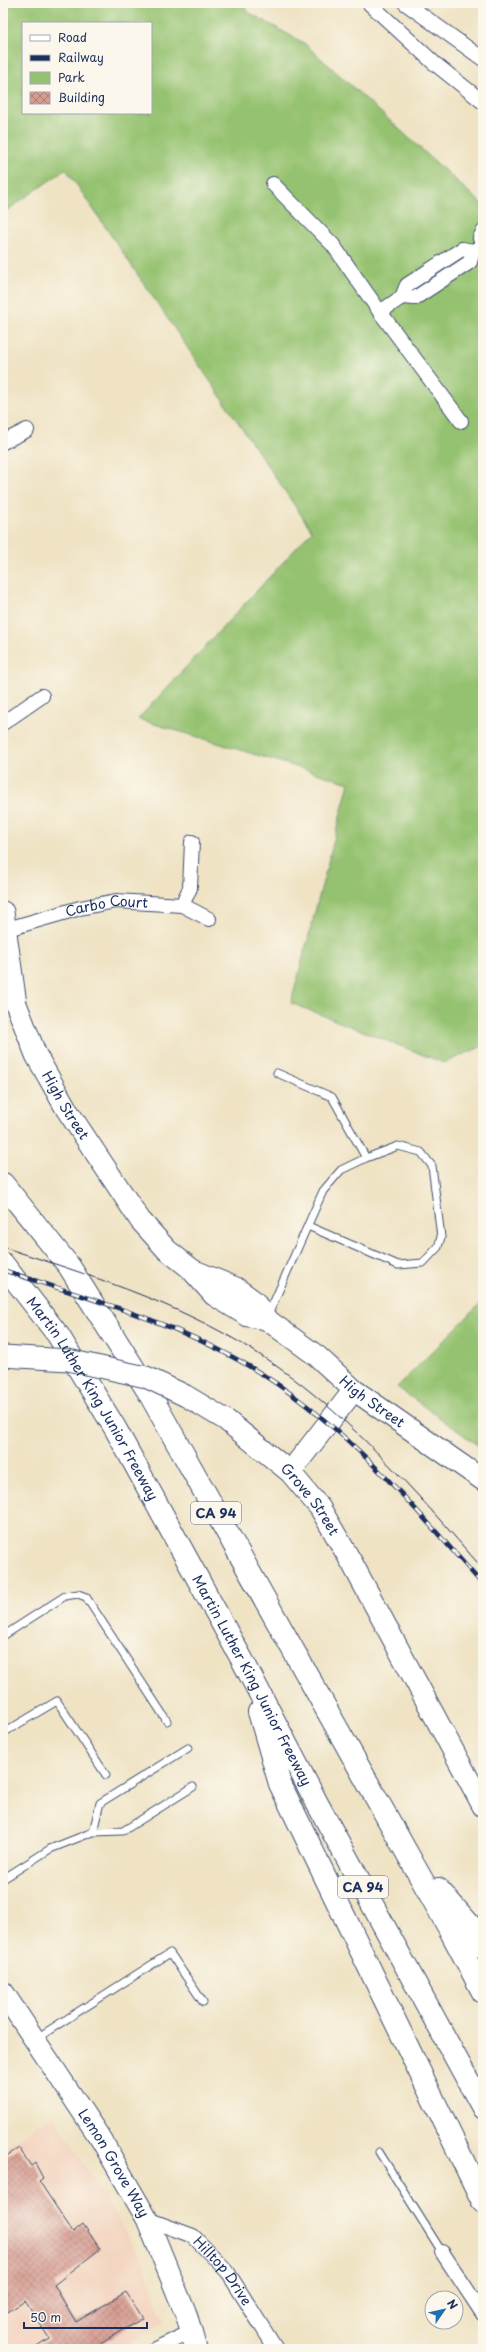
<svg xmlns="http://www.w3.org/2000/svg" width="486" height="2352" viewBox="0 0 486 2352" font-family="'Playpen Sans',sans-serif">
<style>
.built{fill:#f3d4bf}
.green{fill:#95c270;stroke:#587867;fill-rule:evenodd}
.building{fill:url(#building-cross-hatch)}
.lines{fill:none;stroke-linecap:round;stroke-linejoin:round}
.lane-casing{stroke:#3b4a6d;stroke-width:9}
.street-casing{stroke:#3b4a6d;stroke-width:16}
.secondary-casing{stroke:#3b4a6d;stroke-width:23}
.highway-casing{stroke:#3b4a6d;stroke-width:24}
.lane{stroke:#fff;stroke-width:7}
.street{stroke:#fff;stroke-width:14}
.secondary{stroke:#fff;stroke-width:21}
.highway{stroke:#fff;stroke-width:22}
.tram{stroke:#1b2f5e;stroke-width:1}
.rail-casing{stroke:#1b2f5e;stroke-width:4.5}
.rail{stroke:#fbf7ec;stroke-width:3;stroke-dasharray:9;stroke-linecap:butt}
.secondary-bridge-casing{stroke:#3b4a6d;stroke-width:23;stroke-linecap:butt}
.secondary-bridge{stroke:#fff;stroke-width:21}
.labels{text-anchor:middle;stroke-width:3.5;stroke-linejoin:round;paint-order:stroke}
.shield{fill:#fbf7ec;stroke:#5e6b89;stroke-width:1}
.shield-label{font-size:13px;font-weight:bold;fill:#1b2f5e}
.street-label{font-size:14px;fill:#1b2f5e;stroke:#fbf7ec}
</style>
<defs>
<pattern id="building-cross-hatch" width="8" height="8" patternUnits="userSpaceOnUse"><rect width="8" height="8" fill="#d69a8f"/><path d="M0 0l8 8M0 8l8-8" fill="none" stroke="#ad7e78"/></pattern>
</defs>
<rect width="100%" height="100%" fill="#fbf7ec"/>
<filter id="ink" filterUnits="userSpaceOnUse"><feTurbulence type="fractalNoise" baseFrequency=".025" numOctaves="2"/><feDisplacementMap in="SourceGraphic" scale="8" xChannelSelector="R" yChannelSelector="G"/><feConvolveMatrix kernelMatrix="1 2 1 2 8 2 1 2 1" color-interpolation-filters="sRGB"/></filter>
<filter id="wash" filterUnits="userSpaceOnUse"><feTurbulence type="fractalNoise" baseFrequency=".012" numOctaves="4" result="noise"/><feDisplacementMap in="SourceGraphic" scale="16" xChannelSelector="R" yChannelSelector="G"/><feGaussianBlur stdDeviation="0.9" result="paint"/><feColorMatrix in="noise" values="0 0 0 0 0 0 0 0 0 0 0 0 0 0 0 0 0 1.4 0 .05"/><feComposite in="paint" operator="in"/></filter>
<g filter="url(#wash)">
<rect width="100%" height="100%" fill="#efe3c4"/>
<!-- built -->
<path class="built" d="M54,2115l88,144 22,63 -44,27h-117v-201z"/>
<!-- green -->
<path class="green" d="M3,3h239l6,9 56,31 179,162v841l-39,17 -153,-60 58,-220 -211,-64 174,-188 -246,-362 -63,44zM23,23h128v90h-128z
M483,1301v148l-86,-62z"/>
<g id="blocks">
<!-- building -->
<path class="building" d="M19,2148l12,18 4,-3 8,15 -4,3 34,51 10,-8 17,25 -46,36 22,37 50,-30 17,26 -51,31h-60l17,-11 -24,-37 -22,14v-157z"/>
</g>
</g>
<g filter="url(#ink)">
<use href="#blocks" fill-opacity="0" stroke="#3b4a6d" stroke-width="1"/>
<g class="lines">
<defs>
<path id="lane" d="M277,1073l55,24 34,61
M268,1315l55,-124 18,-21 25,-12 32,-12 23,6 11,14 9,71 -3,10 -15,16 -25,2 -90,-39
M3,1636l62,-40 13,-2 8,3 81,124
M3,1733l54,-32 49,74
M93,1832l7,-29 88,-55
M3,1879l47,-30 43,-17 30,-1 70,-44
M37,2038l133,-85 33,49
M379,2152l63,100"/>
<g id="street">
<path d="M369,3l65,60 49,39"/>
<path d="M405,3l78,56"/>
<path d="M273,184l60,61 47,67"/>
<path d="M483,232l-3,6 3,10"/>
<path d="M402,297l13,1 55,-36 3,-11"/>
<path d="M461,421l-81,-109 22,-15 5,-12 55,-36 11,2 8,-4"/>
<path d="M3,442l24,-12"/>
<path d="M3,723l39,-27"/>
<path d="M182,905l8,-17 2,-46"/>
<path id="s1" d="M4,930l76,-22 36,-7 66,4 27,14"/>
<path id="s2" d="M147,2219l46,17 34,35 49,78"/>
<path d="M442,2252l41,62"/>
<path d="M155,2349l36,-17"/>
</g>
<g id="secondary">
<path id="s3" d="M3,912l13,92 20,51 31,55 73,110 27,30 23,18 24,27 34,21 18,3"/>
<path id="s4" d="M195,1271l41,17 18,13 12,18 51,37 37,34 129,90"/>
<path id="s5" d="M186,1396l40,24 64,52 30,36 32,55 131,243"/>
<path d="M290,1472l64,-82"/>
<path id="s6" d="M3,1992l99,149 45,78 40,98 9,32"/>
</g>
<g id="highway">
<path d="M3,1184l66,82 79,125 301,537 34,64"/>
<path id="s7" d="M3,1264l55,71 57,93 130,237 72,138 166,305"/>
<path d="M259,1712l21,72 203,418"/>
<path d="M438,1889l31,35 14,24"/>
</g>
</defs>
<!-- lane casing -->
<use href="#lane" class="lane-casing"/>
<!-- street casing -->
<use href="#street" class="street-casing"/>
<!-- secondary casing -->
<use href="#secondary" class="secondary-casing"/>
<!-- highway casing -->
<use href="#highway" class="highway-casing"/>
<!-- lane -->
<use href="#lane" class="lane"/>
<!-- street -->
<use href="#street" class="street"/>
<!-- secondary -->
<use href="#secondary" class="secondary"/>
<!-- highway -->
<use href="#highway" class="highway"/>
<!-- tram -->
<path class="tram" d="M3,1247c86,28 173,55 251,104 90,57 160,139 229,218"/>
<defs>
<path id="rail" d="M3,1270c80,27 163,49 237,91 98,55 170,141 243,224"/>
</defs>
<!-- rail casing -->
<use href="#rail" class="rail-casing"/>
<!-- rail -->
<use href="#rail" class="rail"/>
<defs>
<path id="secondary-bridge" d="M3,1356l65,4 78,17 40,19"/>
</defs>
<!-- secondary-bridge casing -->
<use href="#secondary-bridge" class="secondary-bridge-casing"/>
<!-- secondary-bridge -->
<use href="#secondary-bridge" class="secondary-bridge"/>
</g>
</g>
<g class="labels">
<!-- shield labels -->
<g class="shield">
<rect x="191" y="1502" width="50" height="22" rx="3"/>
<rect x="338" y="1876" width="50" height="22" rx="3"/>
</g>
<g class="shield-label">
<text x="216" y="1518">CA 94</text>
<text x="363" y="1892">CA 94</text>
</g>
<!-- street labels -->
<g class="street-label">
<text dy="5" stroke="none"><textPath href="#s1" startOffset="106">Carbo Court</textPath></text>
<text dy="5" stroke="none"><textPath href="#s3" startOffset="206">High Street</textPath></text>
<text dy="5" stroke="none"><textPath href="#s7" startOffset="162">Martin Luther King Junior Freeway</textPath></text>
<text dy="5" stroke="none"><textPath href="#s4" startOffset="223">High Street</textPath></text>
<text dy="5" stroke="none"><textPath href="#s5" startOffset="163">Grove Street</textPath></text>
<text dy="5" stroke="none"><textPath href="#s7" startOffset="486">Martin Luther King Junior Freeway</textPath></text>
<text dy="5" stroke="none"><textPath href="#s6" startOffset="204">Lemon Grove Way</textPath></text>
<text dy="5" stroke="none"><textPath href="#s2" startOffset="95">Hilltop Drive</textPath></text>
</g>
</g>
<!-- margin -->
<rect width="486" height="2352" fill="none" stroke="#fbf7ec" stroke-width="16"/>
<!-- legend -->
<rect x="22" y="22" width="130" height="92" fill="#fbf7ec" stroke="#a1a7b3"/>
<rect x="30" y="35" width="20" height="6" fill="#ffffff" stroke="#a1a7b3"/>
<text x="58" y="42" font-size="12" fill="#1b2f5e">Road</text>
<rect x="30" y="55" width="20" height="6" fill="#1b2f5e" stroke="#a1a7b3"/>
<text x="58" y="62" font-size="12" fill="#1b2f5e">Railway</text>
<rect x="30" y="72" width="20" height="12" fill="#95c270" stroke="#a1a7b3"/>
<text x="58" y="82" font-size="12" fill="#1b2f5e">Park</text>
<rect x="30" y="92" width="20" height="12" fill="url(#building-cross-hatch)" stroke="#a1a7b3"/>
<text x="58" y="102" font-size="12" fill="#1b2f5e">Building</text>
<!-- north arrow -->
<g transform="translate(444 2310) rotate(56)"><circle r="19" fill="#fbf7ec" stroke="#a1a7b3"/>
<path d="M0-3L7 15L0 10L-7 15Z" fill="#1f6fb2"/>
<text y="-6" font-size="11" font-weight="bold" text-anchor="middle" fill="#1b2f5e">N</text>
</g>
<!-- scale -->
<path d="M24 2322v6h123v-6" fill="none" stroke="#1b2f5e" stroke-width="2"/>
<text x="30" y="2322" font-size="12" fill="#1b2f5e" stroke="#fbf7ec" stroke-width="3" paint-order="stroke">50 m</text>
</svg>
